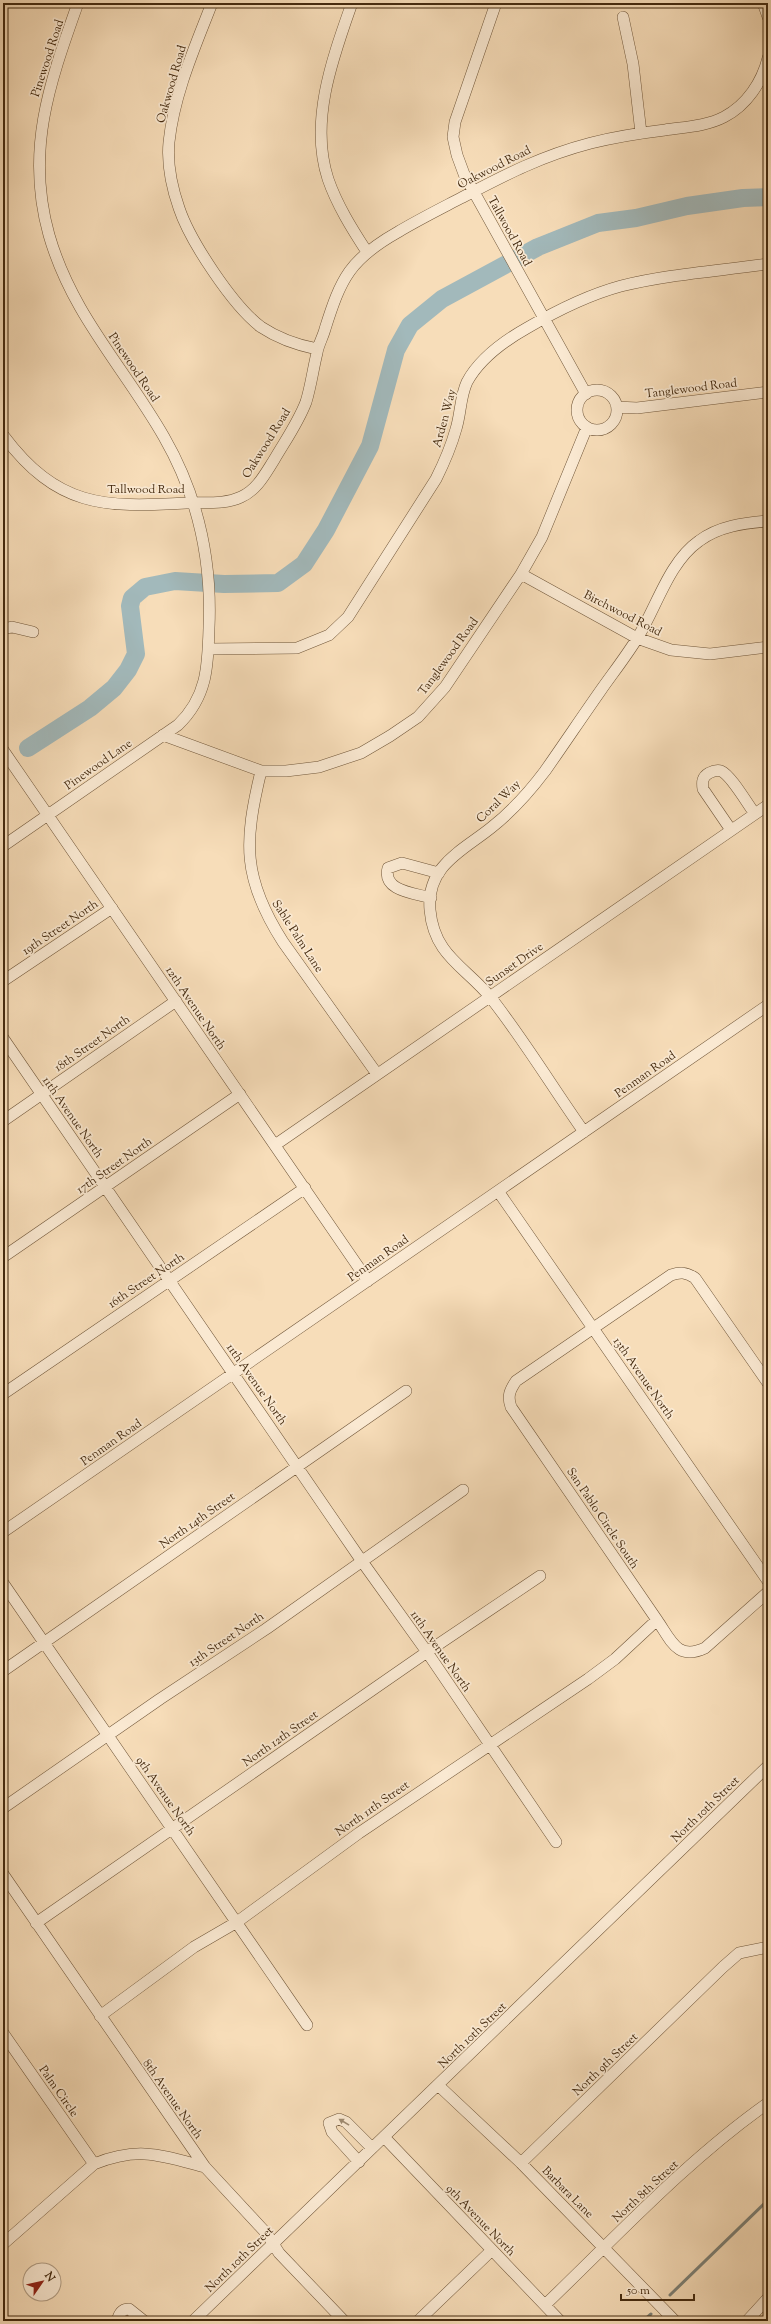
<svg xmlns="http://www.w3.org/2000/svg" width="771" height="2324" viewBox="0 0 771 2324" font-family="'Sorts Mill Goudy',serif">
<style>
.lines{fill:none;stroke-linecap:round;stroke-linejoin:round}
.stream{stroke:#7c8076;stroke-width:3}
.river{stroke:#a2b9bb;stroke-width:18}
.minor-casing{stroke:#71573a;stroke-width:12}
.minor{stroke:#fae9d2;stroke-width:11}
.oneway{fill:#9f8a70}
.labels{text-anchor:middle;stroke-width:3.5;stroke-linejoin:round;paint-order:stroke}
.street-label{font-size:12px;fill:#442a0f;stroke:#fae9d2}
</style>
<rect width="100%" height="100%" fill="#f7ddb9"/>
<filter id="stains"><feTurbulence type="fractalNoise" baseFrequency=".005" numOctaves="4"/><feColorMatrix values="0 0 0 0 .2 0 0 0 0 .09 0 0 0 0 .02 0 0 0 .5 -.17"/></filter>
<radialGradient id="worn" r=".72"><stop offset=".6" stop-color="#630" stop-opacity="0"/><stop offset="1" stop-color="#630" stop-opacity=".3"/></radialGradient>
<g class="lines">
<!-- stream -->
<path class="stream" d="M670,2295l98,-95
M643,2321l8,-7"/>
<!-- river -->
<path class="river" d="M28,748l62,-40 24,-20 14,-18 8,-16 -6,-48 2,-8 13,-11 30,-6 49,3 54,-1 26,-19 22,-34 44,-84 26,-96 14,-25 32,-26 96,-52 60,-24 38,-5 51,-12 56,-8 25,-1"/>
<defs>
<path id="minor" d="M212,3c-17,44 -38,91 -43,139 -2,21 3,46 10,66 11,33 54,98 82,119 18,12 36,18 56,22
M352,3c-19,54 -43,118 -24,176 9,26 24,50 39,73
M496,3l-41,119 -2,15 4,18 7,19 122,220
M763,3l5,14
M623,17l10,47 8,69
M577 410a20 20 0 1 1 40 0a20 20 0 1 1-40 0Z
M617,407l20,1 131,-16
M3,435c54,72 100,73 183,68 18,-1 38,2 55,-6 16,-7 24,-23 33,-37 11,-19 24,-37 32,-58 5,-16 7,-33 11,-49 1,-8 6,-16 8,-24 16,-51 25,-70 73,-97 20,-12 42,-23 63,-34 44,-23 80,-42 130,-55 24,-6 49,-10 74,-13 20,-3 42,-4 59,-13 23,-12 38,-35 44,-59
M521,574l116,64 34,12 39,4 58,-7
M3,629l9,-2 21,5
M209,649l88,-1 32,-13 19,-18 88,-138c8,-16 15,-32 20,-50 5,-16 4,-32 11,-47 13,-24 37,-41 60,-54 29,-17 61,-33 94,-42 48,-12 98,-15 147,-22
M163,735l98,36h25l33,-4 42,-14 29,-17 28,-19 27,-30 76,-113 21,-37 45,-110
M3,750l365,531
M261,771c-17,71 -19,107 22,171l94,132
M731,830l-28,-41c-1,-7 -1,-12 6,-16 4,-2 9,-3 12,-2 10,4 27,34 34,43
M3,846l175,-121c29,-28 30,-58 31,-97 3,-67 -11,-132 -45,-191 -40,-70 -92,-122 -115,-202 -24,-85 1,-153 29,-232
M431,898c-17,-5 -49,-7 -43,-30l14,-5 37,10
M3,981l109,-73
M3,1038l358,522 66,92 129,190
M3,1121l173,-120
M584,1132c-31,-44 -60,-92 -93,-134 -25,-31 -57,-42 -61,-88 -4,-45 34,-60 62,-83 20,-16 38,-36 53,-56 19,-27 37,-54 56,-81 12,-17 26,-35 37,-53 19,-31 31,-75 61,-96 20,-15 45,-18 69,-20
M275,1145l493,-340
M498,1191l270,390
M3,1257l237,-163
M768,1383l-73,-105c-9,-6 -15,-6 -24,-3l-155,106c-6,9 -9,15 -5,26l146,213c14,20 20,41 48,28l63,-56
M3,1394l302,-206
M3,1532l765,-527
M3,1583l304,442
M3,1671l403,-280
M3,1808l157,-109 106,-70 197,-139
M3,1874l202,293 62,67 12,19 65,68
M36,1923l391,-271 113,-76
M100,2016l94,-69 43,-25 122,-89 229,-154 27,-20 42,-39
M3,2033l91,131
M439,2086l82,77 154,158
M384,2137l176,184
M359,2162l-27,-30 -3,-9 10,-4 7,3 26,26
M521,2163l202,-196 16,-14 29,-6
M3,2244l91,-80c45,-18 66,-9 111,3
M545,2305c72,-69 141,-144 223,-202
M119,2321l-1,-3c2,-6 5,-9 11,-9l15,12
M193,2321l575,-555
M418,2321l74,-71
M747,2321l21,-23"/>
</defs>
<!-- minor casing -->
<use href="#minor" class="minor-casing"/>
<!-- minor -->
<use href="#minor" class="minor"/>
</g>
<!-- one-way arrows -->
<defs><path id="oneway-solid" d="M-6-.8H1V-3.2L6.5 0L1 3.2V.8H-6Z"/></defs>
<use class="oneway" href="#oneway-solid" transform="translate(344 2122) rotate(-149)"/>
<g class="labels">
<!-- street labels -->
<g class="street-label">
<text transform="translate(47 58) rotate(-72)" y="4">Pinewood Road</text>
<text transform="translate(171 84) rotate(-74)" y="4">Oakwood Road</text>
<text transform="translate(494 167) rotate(-27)" y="4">Oakwood Road</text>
<text transform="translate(510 231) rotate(61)" y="4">Tallwood Road</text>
<text transform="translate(134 367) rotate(56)" y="4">Pinewood Road</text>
<text transform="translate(691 388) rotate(-7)" y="4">Tanglewood Road</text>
<text transform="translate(444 418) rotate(-75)" y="4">Arden Way</text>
<text transform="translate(266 443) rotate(-58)" y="4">Oakwood Road</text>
<text x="146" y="493">Tallwood Road</text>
<text transform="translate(623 613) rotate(27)" y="4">Birchwood Road</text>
<text transform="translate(448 656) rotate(-54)" y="4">Tanglewood Road</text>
<text transform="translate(98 764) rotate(-35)" y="4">Pinewood Lane</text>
<text transform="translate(498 801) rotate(-44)" y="4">Coral Way</text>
<text transform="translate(60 927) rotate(-34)" y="4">19th Street North</text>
<text transform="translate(298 936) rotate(57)" y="4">Sable Palm Lane</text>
<text transform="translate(514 964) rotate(-35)" y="4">Sunset Drive</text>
<text transform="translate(196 1008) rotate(56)" y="4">12th Avenue North</text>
<text transform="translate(92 1043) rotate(-35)" y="4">18th Street North</text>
<text transform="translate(645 1074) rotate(-35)" y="4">Penman Road</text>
<text transform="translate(73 1117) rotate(55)" y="4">11th Avenue North</text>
<text transform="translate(114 1165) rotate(-35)" y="4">17th Street North</text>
<text transform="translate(378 1258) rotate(-35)" y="4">Penman Road</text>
<text transform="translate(146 1280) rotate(-34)" y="4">16th Street North</text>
<text transform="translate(644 1378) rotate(55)" y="4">13th Avenue North</text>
<text transform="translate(257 1384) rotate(55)" y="4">11th Avenue North</text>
<text transform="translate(111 1442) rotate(-35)" y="4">Penman Road</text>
<text transform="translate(603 1518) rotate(56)" y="4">San Pablo Circle South</text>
<text transform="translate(197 1520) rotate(-35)" y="4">North 14th Street</text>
<text transform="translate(226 1639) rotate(-34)" y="4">13th Street North</text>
<text transform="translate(441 1651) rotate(55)" y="4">11th Avenue North</text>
<text transform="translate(280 1738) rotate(-35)" y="4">North 12th Street</text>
<text transform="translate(166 1796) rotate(55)" y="4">9th Avenue North</text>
<text transform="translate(372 1808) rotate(-35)" y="4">North 11th Street</text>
<text transform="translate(705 1809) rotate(-44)" y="4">North 10th Street</text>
<text transform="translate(472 2035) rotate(-44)" y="4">North 10th Street</text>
<text transform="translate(605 2064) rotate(-44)" y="4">North 9th Street</text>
<text transform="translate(59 2091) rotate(55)" y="4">Palm Circle</text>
<text transform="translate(173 2099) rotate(55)" y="4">8th Avenue North</text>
<text transform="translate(645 2191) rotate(-43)" y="4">North 8th Street</text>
<text transform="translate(568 2192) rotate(45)" y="4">Barbara Lane</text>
<text transform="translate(481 2220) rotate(46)" y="4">9th Avenue North</text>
<text transform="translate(239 2259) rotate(-44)" y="4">North 10th Street</text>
</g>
</g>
<!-- margin -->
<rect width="771" height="2324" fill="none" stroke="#f7ddb9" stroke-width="16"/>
<rect x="4" y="4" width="763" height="2316" fill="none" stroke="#442a0f" stroke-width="2"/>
<rect x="8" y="8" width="755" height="2308" fill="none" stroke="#442a0f"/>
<!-- north arrow -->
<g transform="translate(42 2282) rotate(56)"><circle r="19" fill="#fae9d2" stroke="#b19d84"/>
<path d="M0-3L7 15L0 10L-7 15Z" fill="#8f2418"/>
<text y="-6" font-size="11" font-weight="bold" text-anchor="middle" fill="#442a0f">N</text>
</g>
<!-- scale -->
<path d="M621 2294v6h73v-6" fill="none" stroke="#442a0f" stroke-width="2"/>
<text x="627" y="2294" font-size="12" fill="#442a0f" stroke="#fae9d2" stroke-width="3" paint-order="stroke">50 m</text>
<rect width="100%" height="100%" filter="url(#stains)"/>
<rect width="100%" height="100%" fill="url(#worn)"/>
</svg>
